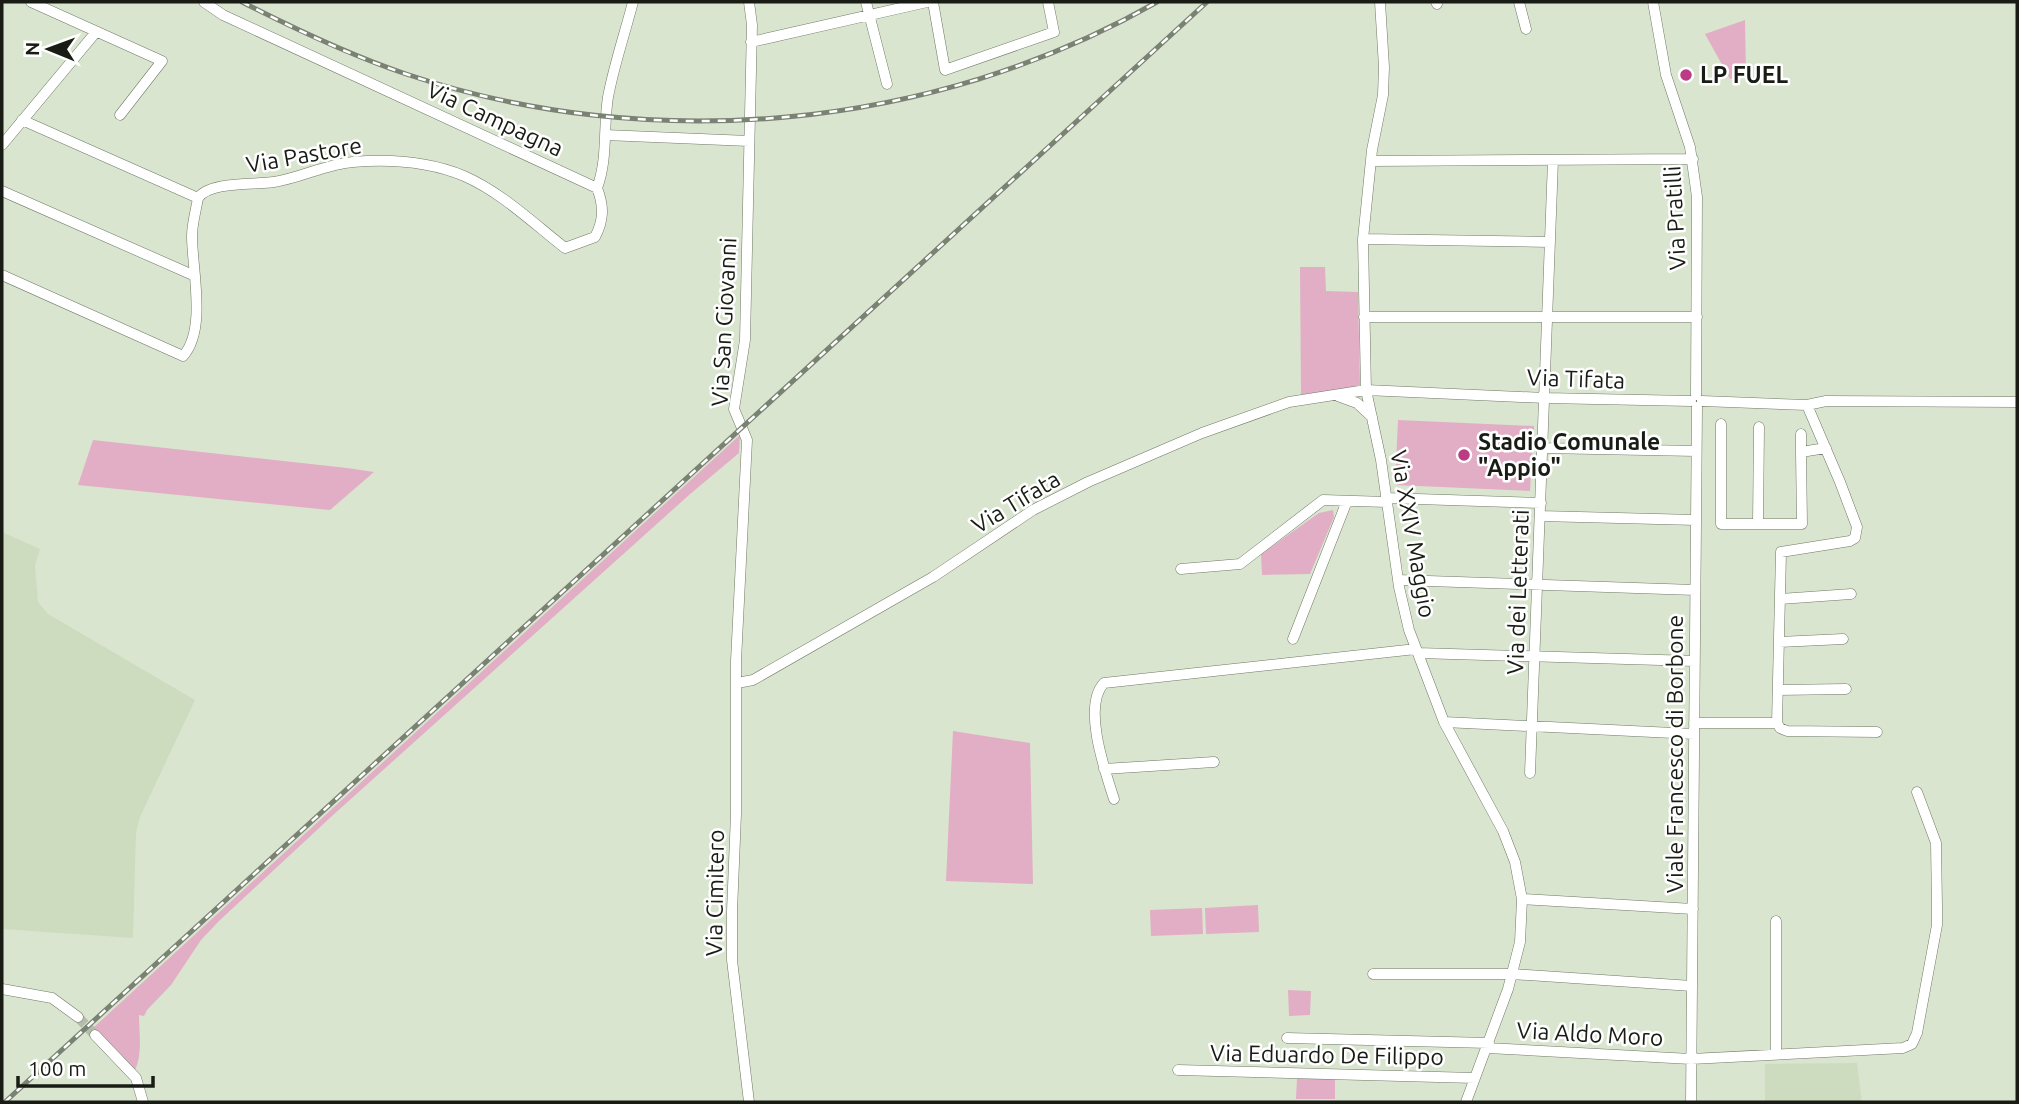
<svg xmlns="http://www.w3.org/2000/svg" width="2019" height="1104" viewBox="0 0 2019 1104" font-family="Ubuntu,sans-serif">
<style>
.built{fill:#cddcbf}
.green{fill:#e1aec6}
.lines{fill:none;stroke-linecap:round;stroke-linejoin:round}
.minor-tunnel{stroke:#b3bdaa;stroke-width:10;stroke-dasharray:10 5;stroke-linecap:butt}
.minor-casing{stroke:#6f7966;stroke-width:11}
.minor{stroke:#fff;stroke-width:10}
.rail-casing{stroke:#7a8273;stroke-width:5}
.rail{stroke:#fff;stroke-width:2.5;stroke-dasharray:8;stroke-linecap:butt}
.poi-dot{fill:#bc3b85;stroke:#fff;stroke-width:2.5}
.labels{text-anchor:middle;stroke-width:5;stroke-linejoin:round;paint-order:stroke}
.poi-label{font-size:23px;font-weight:bold;fill:#181c14;stroke:#fff;text-anchor:start}
.street-label{font-size:23px;fill:#181c14;stroke:#fff}
</style>
<rect width="100%" height="100%" fill="#dae5cf"/>
<!-- built -->
<path class="built" d="M2,532l38,17 -5,16 3,37 10,12 147,86 -55,117 -4,16 -3,105 -131,-9z
M1857,1063l5,39h-97v-38z"/>
<!-- green -->
<path class="green" d="M1745,20l1,55 -16,4 -25,-45z
M1300,267h25l1,24 32,1 2,94 -59,9z
M1398,420l136,6 -4,65 -135,-6z
M740,435l-1,18 -50,42 -357,321 -113,105 -18,19 -30,45 -24,25 -3,6 -5,-1c0,18 4,41 -5,57l-41,-44z
M93,440l254,28 27,4 -44,38 -252,-25z
M1333,510l1,7 -24,57 -48,1 -1,-21 58,-41z
M953,731l77,12 3,141 -87,-3z
M1258,905l1,27 -53,2 -1,-26z
M1202,908l1,26 -52,2 -1,-26z
M1288,990l23,1 -1,24 -21,1z
M1297,1078h38v21h-39z"/>
<g class="lines">
<!-- minor-tunnel -->
<path class="minor-tunnel" d="M78,1017l17,18"/>
<defs>
<path id="minor" d="M31,2l131,59 -42,54
M204,2l19,13 374,173c11,-29 6,-60 11,-91 6,-32 17,-64 25,-95
M866,2l21,82
M933,2l12,68 109,-38 -6,-30
M1380,2l4,65 -1,28 -11,55 -9,89 3,151 15,70 18,127 10,43 35,92 59,109 12,31 7,37 -2,43 -12,47 -42,113
M1436,2l1,2
M1519,2l7,27
M1653,2l13,73 24,72 7,50 -1,198
M751,42l176,-40
M22,120l176,78
M605,135l144,6
M2,145l94,-113
M1371,161l322,-2
M2,191l193,85
M198,198c12,-17 56,-13 76,-16 27,-4 52,-18 79,-20 36,-3 77,0 111,14 37,16 69,47 101,72l30,-11c9,-17 9,-31 2,-49
M1363,239l187,3
M2,275l181,81c24,-26 9,-87 9,-120 0,-12 4,-26 6,-38
M1364,317h333
M1338,396l19,7 15,14
M1702,401l105,4 19,-4 191,1
M1721,424v100h81l-1,-72 25,-4
M1801,434v18
M1543,448l153,3
M1386,498l155,5
M1540,516l156,4
M1758,524l1,-97
M1181,569l59,-5 83,-64 64,2
M1398,580l297,10
M1780,599l71,-5
M1293,639l54,-138
M1779,642l64,-3
M1418,653l276,8
M737,683l16,-3 180,-103 100,-67 55,-28 114,-49 87,-31 77,-12 179,8 146,3
M1778,690l68,-1
M1444,722l250,12
M1694,723h83l4,-171 69,-11 5,-3 2,-11 -17,-45 -33,-77
M1777,723l3,5 7,3 90,1
M1104,769l110,-7
M1530,773l23,-613
M1114,799c-9,-28 -32,-93 -10,-116l312,-34
M1522,899l171,10
M1776,921v133
M1373,974h139l180,12
M2,989l50,9 26,19
M95,1035l41,43 7,24
M1287,1038l202,5
M1487,1048l204,11 212,-11 9,-4 5,-11 20,-108v-18l-1,-64 -19,-51
M1178,1070l297,8
M749,1102l-17,-142v-49l4,-97v-153l11,-221 -13,-31 11,-69 7,-315 -3,-23
M1691,1102l6,-695"/>
</defs>
<!-- minor casing -->
<use href="#minor" class="minor-casing"/>
<!-- minor -->
<use href="#minor" class="minor"/>
<defs>
<path id="rail" d="M242,2c53,27 107,53 164,72 244,82 527,56 751,-72
M5,1102l1202,-1100"/>
</defs>
<!-- rail casing -->
<use href="#rail" class="rail-casing"/>
<!-- rail -->
<use href="#rail" class="rail"/>
</g>
<!-- markers -->
<g class="poi-dot">
<circle cx="1686" cy="75" r="7"/>
<circle cx="1464" cy="455" r="7"/>
</g>
<g class="labels">
<!-- poi labels -->
<g class="poi-label">
<text x="1700" y="83">LP FUEL</text>
<text x="1478" y="450">Stadio Comunale<tspan x="1478" dy="26">"Appio"</tspan></text>
</g>
<!-- street labels -->
<g class="street-label">
<text transform="translate(495 119) rotate(25)" y="8">Via Campagna</text>
<text transform="translate(304 155) rotate(-10)" y="8">Via Pastore</text>
<text transform="translate(1675 218) rotate(-93)" y="8">Via Pratilli</text>
<text transform="translate(724 322) rotate(-87)" y="8">Via San Giovanni</text>
<text transform="translate(1576 379) rotate(2)" y="8">Via Tifata</text>
<text transform="translate(1016 502) rotate(-31)" y="8">Via Tifata</text>
<text transform="translate(1413 534) rotate(80)" y="8">Via XXIV Maggio</text>
<text transform="translate(1518 592) rotate(-88)" y="8">Via dei Letterati</text>
<text transform="translate(1675 754) rotate(-90)" y="8">Viale Francesco di Borbone</text>
<text transform="translate(715 893) rotate(-89)" y="8">Via Cimitero</text>
<text transform="translate(1590 1034) rotate(3)" y="8">Via Aldo Moro</text>
<text transform="translate(1327 1055) rotate(1)" y="8">Via Eduardo De Filippo</text>
</g>
</g>
<!-- border -->
<rect width="2019" height="1104" fill="none" stroke="#181c14" stroke-width="7"/>
<!-- north arrow -->
<g transform="translate(49 49) rotate(271)" stroke="#ffffff" stroke-width="5" paint-order="stroke">
<path d="M0-5L12 26L0 18L-12 26Z" fill="#181c14"/>
<text y="-10" font-size="19" font-weight="bold" text-anchor="middle" fill="#181c14">N</text>
</g>
<!-- scale -->
<path d="M18 1076v10h135v-10" fill="none" stroke="#181c14" stroke-width="3.5"/>
<text x="28" y="1076" font-size="21" fill="#181c14" stroke="#ffffff" stroke-width="5" paint-order="stroke">100 m</text>
</svg>
